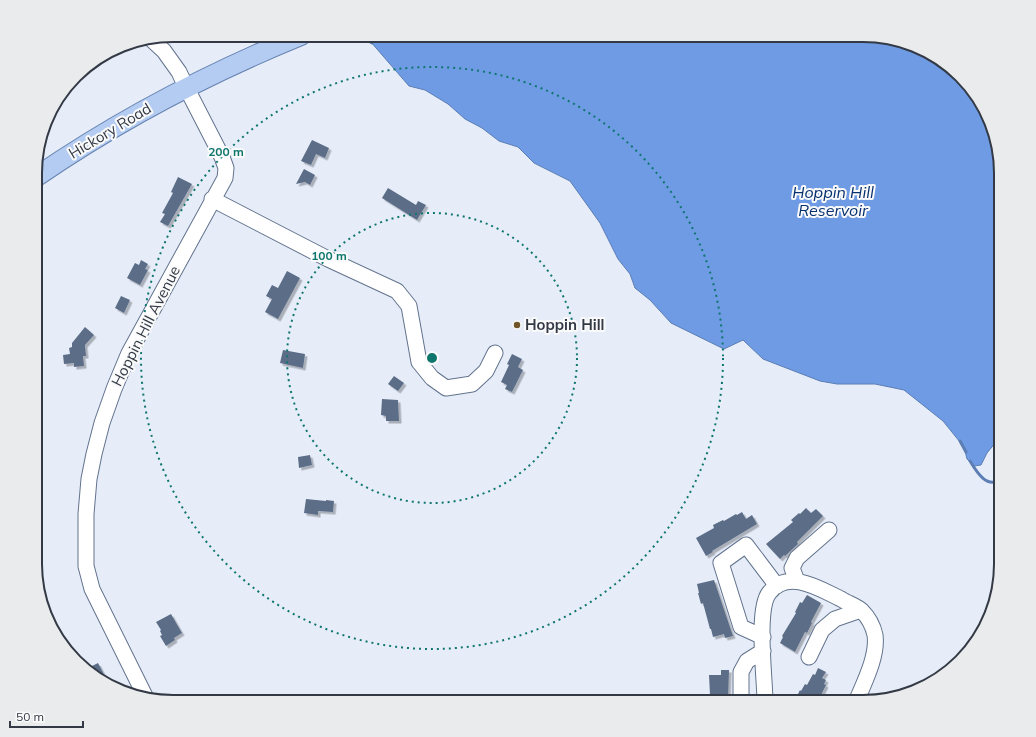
<svg xmlns="http://www.w3.org/2000/svg" width="1036" height="737" viewBox="0 0 1036 737" font-family="Mulish,sans-serif">
<style>
.water{fill:#6e9be3;stroke:#5c7eb4}
.lines{fill:none;stroke-linecap:round;stroke-linejoin:round}
.stream{stroke:#5c7eb4;stroke-width:3}
.building{fill:#5c6d87;filter:url(#shadow)}
.minor-casing{stroke:#62738d;stroke-width:17}
.major-casing{stroke:#6683b0;stroke-width:21}
.minor{stroke:#fff;stroke-width:15}
.major{stroke:#b4ccf2;stroke-width:19}
.ring{fill:none;stroke:#0f766e;stroke-width:2;stroke-dasharray:2 4}
.poi-dot{fill:#6f5527;stroke:#fafafa;stroke-width:1.5}
.labels{text-anchor:middle;stroke-width:4;stroke-linejoin:round;paint-order:stroke}
.street-label{font-size:15px;fill:#333a46;stroke:#fafafa}
.poi-label{font-size:15px;font-weight:bold;fill:#333a46;stroke:#fafafa;text-anchor:start}
.water-label{font-size:16px;font-style:italic;fill:#083170;stroke:#fafafa}
.rim{fill:none;stroke:#333a46;stroke-width:2}
.centre{fill:#0f766e;stroke:#fafafa;stroke-width:2}
.ring-label{font-size:12px;text-anchor:middle;font-weight:bold;fill:#0f766e;stroke:#fafafa;stroke-width:4;stroke-linejoin:round;paint-order:stroke}
</style>
<defs>
<filter id="shadow"><feDropShadow dx="2.5" dy="2.5" stdDeviation="0" flood-color="#0004"/></filter>
</defs>
<rect width="100%" height="100%" fill="#e6edf9"/>
<!-- water -->
<path class="water" d="M371,35h501l36,7 39,21 40,49 14,52v272l-14,17 -6,12 -7,1 -7,-7 -3,-12 -21,-26 -39,-31 -29,-6h-38l-17,-3 -57,-22 -20,-19 -19,9 -53,-26 -21,-23 -15,-12 -5,-14 -12,-15 -18,-36 -30,-42 -36,-18 -16,-16 -19,-6 -17,-13 -17,-9 -17,-15 -23,-14 -16,-4 -39,-45z"/>
<g class="lines">
<!-- stream -->
<path class="stream" d="M364,38l8,5
M960,441l6,11
M970,461c6,10 17,29 31,18"/>
</g>
<!-- building -->
<path class="building" d="M312,140l17,8 -4,10 -9,-4 -5,11 -10,-4z
M304,169l11,6 -5,10 -5,-3 -9,2z
M178,177l14,7 -24,42 -8,-4 5,-8 -3,-1 11,-20 -2,-1z
M388,188l28,17 2,-4 8,4 -9,15 -35,-22z
M141,260l7,4 -3,5 3,1 -8,15 -13,-7 8,-15 4,2z
M287,271l13,7 -22,41 -13,-7 7,-13 -6,-3 6,-11 6,3z
M121,296l9,4 -6,13 -9,-5z
M85,327l9,8 -9,10 1,11h-3l1,10 -10,1v-4l-10,1 -1,-9 7,-1 -1,-6 3,-1v-4z
M283,350l22,4 -2,14 -23,-5z
M512,354l10,5 -4,8 5,3 -11,22 -7,-3 2,-4 -6,-3 8,-17 -2,-1z
M394,376l10,7 -6,8 -10,-7z
M382,399l16,1 1,21h-13v-5l-5,-1z
M310,455l2,10 -13,3 -1,-11z
M306,499l20,2v-1l8,1 -1,11 -15,-1v4l-14,-2z
M806,508l5,5 5,-4 7,7 -26,26 1,2 -13,12 -1,-1 -4,4 -14,-15 27,-22 -2,-2 8,-7 1,1z
M742,512l4,7 6,-4 5,9 -45,27 1,1 -7,4 -10,-18 18,-10 -1,-3 10,-5 1,1 12,-7 1,1z
M714,580l19,56 -8,2 -1,-4 -11,3 -2,-8h-1l-7,-26 -2,1 -3,-11h1l-2,-9z
M807,595l14,8 -10,19 1,1 -5,10 -2,-1 -10,20 -15,-9 3,-6 -1,-1 14,-23 -1,-1 5,-10 2,1z
M171,614l11,19 -8,5 1,2 -9,6 -6,-10 2,-1 -2,-4 1,-1 -5,-8z
M98,663l11,21 -18,-9 -3,-7z
M818,668l8,4 -4,6 4,2 -2,4 2,1 -6,12 -3,-1 -2,4 -1,-1 -2,3h-18l6,-12 1,1 4,-7 2,1 6,-11 2,1z
M721,670h8l-1,32h-16v-7h-2l-1,-20h12z"/>
<g class="lines">
<defs>
<path id="minor" d="M212,199l116,60 69,32 12,15 10,56 13,16 14,10 26,-4 14,-13 9,-18
M797,581l-5,-13 5,-10 32,-28
M763,637l-22,-10 -20,-64 25,-18 31,41
M809,657l13,-27 13,-11 26,-9
M146,698l-54,-109 -6,-23v-52l3,-35 5,-25 8,-31 12,-34 15,-36 96,-175 1,-10 -4,-11 -36,-70 -7,-15 -15,-21 -13,-12
M741,702v-30l6,-11 16,-10
M765,702c0,-23 -9,-92 4,-109 19,-25 51,-4 72,6 6,4 16,7 21,12 6,6 11,15 13,24 3,21 -11,48 -19,67"/>
<path id="major" d="M36,177c83,-57 173,-104 266,-142"/>
</defs>
<!-- minor casing -->
<use href="#minor" class="minor-casing"/>
<!-- major casing -->
<use href="#major" class="major-casing"/>
<!-- minor -->
<use href="#minor" class="minor"/>
<!-- major -->
<use href="#major" class="major"/>
</g>
<!-- distance rings -->
<g class="ring">
<circle cx="432" cy="358" r="145"/>
<circle cx="432" cy="358" r="291"/>
</g>
<!-- markers -->
<circle class="poi-dot" cx="517" cy="325" r="4"/>
<g class="labels">
<!-- street labels -->
<g class="street-label">
<text transform="translate(110 131) rotate(-31)" y="5">Hickory Road</text>
<text transform="translate(146 326) rotate(-63)" y="5">Hoppin Hill Avenue</text>
</g>
<!-- poi labels -->
<g class="poi-label">
<text x="525" y="330">Hoppin Hill</text>
</g>
<!-- water labels -->
<g class="water-label">
<text x="833" y="198">Hoppin Hill<tspan x="833" dy="18">Reservoir</tspan></text>
</g>
</g>
<!-- crop -->
<path d="M0 0H1036V737H0ZM173 42H863A131 131 0 0 1 994 173V564A131 131 0 0 1 863 695H173A131 131 0 0 1 42 564V173A131 131 0 0 1 173 42Z" fill="#eaebec" fill-rule="evenodd"/>
<path class="rim" d="M173 42H863A131 131 0 0 1 994 173V564A131 131 0 0 1 863 695H173A131 131 0 0 1 42 564V173A131 131 0 0 1 173 42Z"/>
<circle cx="432" cy="358" r="6" class="centre"/>
<g class="ring-label">
<text x="226" y="156">200 m</text>
<text x="329" y="260">100 m</text>
</g>
<!-- scale -->
<path d="M10 721v6h73v-6" fill="none" stroke="#333a46" stroke-width="2"/>
<text x="16" y="721" font-size="12" fill="#333a46" stroke="#fafafa" stroke-width="3" paint-order="stroke">50 m</text>
</svg>
